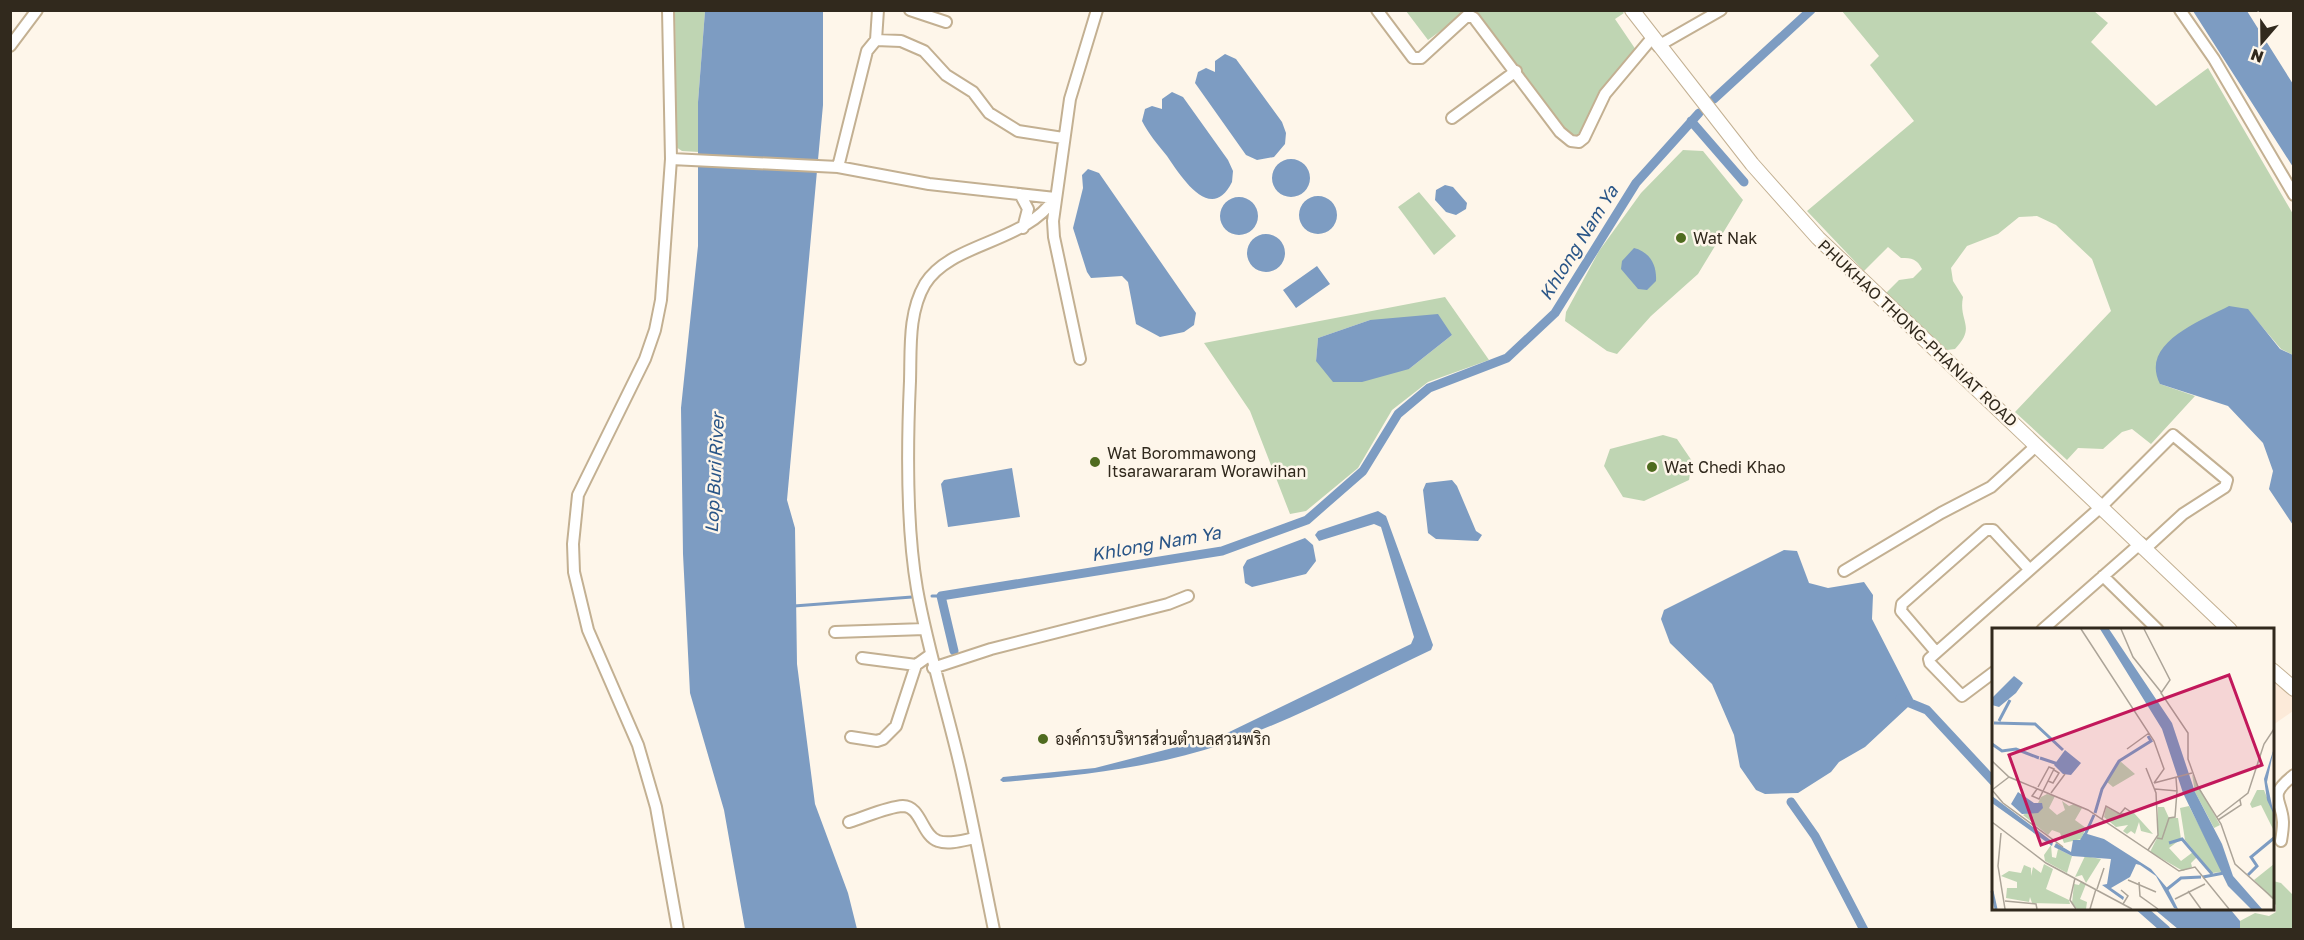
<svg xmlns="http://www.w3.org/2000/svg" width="2304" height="940" viewBox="0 0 2304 940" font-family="'Golos Text',Sarabun,sans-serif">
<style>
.commercial{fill:#fcead9}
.green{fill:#bfd5b3;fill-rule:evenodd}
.water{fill:#7d9cc2}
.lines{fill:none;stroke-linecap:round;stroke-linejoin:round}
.stream{stroke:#7d9cc2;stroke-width:3}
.canal{stroke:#7d9cc2;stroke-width:9}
.minor-casing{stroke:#c3b092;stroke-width:14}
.major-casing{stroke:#c3b092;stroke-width:16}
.minor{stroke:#fff;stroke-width:10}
.major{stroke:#fff;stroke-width:14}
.poi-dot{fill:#4f6b1f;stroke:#fef6ea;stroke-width:2}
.labels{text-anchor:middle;stroke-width:5;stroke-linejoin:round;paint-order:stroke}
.poi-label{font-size:16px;fill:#31291d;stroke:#fef6ea;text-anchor:start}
.street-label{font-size:16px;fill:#31291d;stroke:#fef6ea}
.water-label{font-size:18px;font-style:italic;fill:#295587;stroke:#fef6ea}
.inset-river{fill:none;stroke:#7d9cc2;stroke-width:3}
.inset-road{fill:none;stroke:#aca498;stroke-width:1.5}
.view{fill:#c2185b;fill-opacity:0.15;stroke:#c2185b;stroke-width:3}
.inset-edge{fill:none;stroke:#31291d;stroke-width:3}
</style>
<rect width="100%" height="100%" fill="#fef6ea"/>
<!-- commercial -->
<path class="commercial" d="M2272,678l22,20 -1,13 -20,14z"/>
<!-- green -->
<path class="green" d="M675,11h30l-7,91 1,50 -17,-1 -6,-4z
M1406,11h216l2,2 -9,6 21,31 -35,42 -20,40 -5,4 -6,-1 -9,-8 -93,-116 -40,29z
M1842,11h252l14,12 -17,19 65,64 52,-38 85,146v141l-12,-6 -33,-39 -88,74 35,12 -44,48 -19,-15 -10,3 -19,17 -25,-1 -11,12 -52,-48 96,-101 -19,-52 -36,-34 -19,-9 -18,1 -21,17 -31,12 -16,22 2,13 10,16c-5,25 14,29 -8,52l-8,1 -61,-57 13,-13 14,-2 9,-9c-5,-10 -10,-11 -21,-11l-13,-11 -24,24 -57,-60 107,-90 -44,-56 9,-9z
M1683,150l20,1 40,49 -45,74 -47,42 -34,38 -10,-3 -42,-30 1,-9 33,-61 42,-58z
M1419,192l37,44 -22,19 -36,-48z
M1445,297l44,63 -61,22 -36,28 -34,58 -52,43 -16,3 -40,-103 -46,-68zM1370,320l82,15 -43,34 -93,-8 2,-23z
M1663,435l14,4 15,22 -3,19 -45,21 -21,-4 -19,-31 6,-17z
M2273,881l8,2 12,12v34h-53v-8l15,-8 14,3 7,-4v-7l-3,-3z"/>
<!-- water -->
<path class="water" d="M705,11h118v94l-36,395 8,28 2,136 18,140 33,89 9,36h-112l-21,-119 -34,-117 -7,-139 -2,-146 17,-162v-144z
M2193,11h54l46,73v83z
M1225,54l11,5 46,63 4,11 -1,11 -11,13 -17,3 -11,-5 -51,-72 3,-11 8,-4 9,4v-11z
M1172,92l11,5 45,63 5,11 -1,11c-21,43 -52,-7 -65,-26 -9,-11 -19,-23 -25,-35l3,-12 7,-3 10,3v-10z
M1272 178a19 19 0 1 1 38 0a19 19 0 1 1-38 0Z
M1088,169l11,4 97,140 -2,12 -10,7 -24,5 -24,-13 -8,-42 -6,-6 -31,2 -4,-6 -14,-44 10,-40 -1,-13z
M1445,185l8,2 14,16 -1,6 -10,6 -10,-3 -11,-12 1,-10z
M1299 215a19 19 0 1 1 38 0a19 19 0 1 1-38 0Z
M1220 216a19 19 0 1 1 38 0a19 19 0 1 1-38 0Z
M1247 253a19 19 0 1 1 38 0a19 19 0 1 1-38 0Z
M1634,248c16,4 23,17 22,33l-9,9 -9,-1 -17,-20 1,-8z
M1317,266l13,18 -34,24 -13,-18z
M2229,306l19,3 32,40 13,6v170l-24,-36 4,-18 -10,-28 -35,-37 -68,-22c-21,-41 41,-63 69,-78z
M1438,314l14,21 -43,34 -47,13h-29l-17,-21 2,-23 52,-18z
M1012,468l8,49 -72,10 -7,-43 3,-4z
M1452,480l5,6 19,45 6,4 -4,6 -42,-2 -8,-6 -5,-43 3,-7z
M1378,511l8,5 47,129 -2,5c-68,32 -137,70 -208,94 -71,24 -146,32 -220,38l-3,-2 3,-3 92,-9 128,-33 188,-91 3,-7 -33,-110 -7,-3 -55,17 -4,-6 3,-4z
M1305,538l8,7 3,16 -10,13 -54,13 -7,-4 -2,-16 4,-7z
M1784,550l13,1 12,32 19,5 36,-6 9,13 -1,24 41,80 -5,8 -43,40 -26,15 -8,10 -33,21 -33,1 -9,-4 -16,-23 -6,-32 -22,-51 -42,-41 -9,-24 3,-9z
M2154,909h76l10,12v8h-62z"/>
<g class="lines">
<!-- stream -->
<path class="stream" d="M932,596h9
M794,606l118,-9"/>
<!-- canal -->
<path class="canal" d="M1714,99l97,-89
M1691,121l53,61
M954,651l-13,-55 281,-45 85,-31 56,-49 35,-57 31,-26 78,-30 48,-45 81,-130 63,-70
M1900,699l27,11 67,72
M1791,802l24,34 49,94
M2141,908l25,22"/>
<defs>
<path id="minor" d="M668,10l3,149 -10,141 -6,30 -10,29 -67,136 -5,49 1,28 14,58 50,115 18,62 22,123
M910,10l36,12
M1377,10l36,48h8l47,-43 6,3 86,114 11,9 8,1 5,-4 21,-44 47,-56
M2180,10l34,49 80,136
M876,40l2,-30
M10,46l27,-36
M1658,46l63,-36
M1452,118l64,-47
M671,159l167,8 91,17 126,14
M838,167l29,-116 9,-11 25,1 23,10 22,24 27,17 16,21 29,18 45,7
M1020,194l8,15 -5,19
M1080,359l-26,-122 -1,-16 17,-122 27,-89
M1844,571l97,-58 50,-26 46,-42
M2103,576l55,54
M2042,630l99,-87
M835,632l90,-3
M1936,652l-35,-41 1,-7 84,-74h7l36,39
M862,658l54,7 14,-10
M933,668l58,-19 177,-45 20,-8
M1994,672l-32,24 -32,-33 -1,-4 173,-153 71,-71 54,45 -2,7 -42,27 -37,34
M851,737l26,4 6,-2 13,-13 20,-61
M849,822c17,-5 37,-15 54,-16 18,0 19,30 35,35 11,4 26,-1 37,-3
M2281,841c1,-6 2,-13 2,-19 -1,-24 -17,-25 11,-47
M994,930c-11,-54 -21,-107 -33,-160 -14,-61 -33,-119 -44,-181 -11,-64 -10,-142 -7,-208 1,-32 -2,-68 15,-97 26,-42 99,-40 130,-86"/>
<path id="major" d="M1632,10l120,154 66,74 412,392
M2272,670l22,19"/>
</defs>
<!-- minor casing -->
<use href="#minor" class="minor-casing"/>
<!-- major casing -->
<use href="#major" class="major-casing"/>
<!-- minor -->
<use href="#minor" class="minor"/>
<!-- major -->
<use href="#major" class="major"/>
</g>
<!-- markers -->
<g class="poi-dot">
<circle cx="1681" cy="238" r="6"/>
<circle cx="1095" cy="462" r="6"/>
<circle cx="1652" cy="467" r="6"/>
<circle cx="1043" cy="739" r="6"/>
</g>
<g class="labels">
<!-- poi labels -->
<g class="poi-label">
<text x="1693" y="244">Wat Nak</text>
<text x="1107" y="459">Wat Borommawong<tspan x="1107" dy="18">Itsarawararam Worawihan</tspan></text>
<text x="1664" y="473">Wat Chedi Khao</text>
<text x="1055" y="745">องค์การบริหารส่วนตำบลสวนพริก</text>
</g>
<!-- street labels -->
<g class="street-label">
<text transform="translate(1918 333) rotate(43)" y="6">PHUKHAO THONG-PHANIAT ROAD</text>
</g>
<!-- water labels -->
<g class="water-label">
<text transform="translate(1579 243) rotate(-58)" y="6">Khlong Nam Ya</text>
<text transform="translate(715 473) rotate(-87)" y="6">Lop Buri River</text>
<text transform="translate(1156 544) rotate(-10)" y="6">Khlong Nam Ya</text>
</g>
</g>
<!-- overview -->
<g transform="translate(1992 628)">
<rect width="282" height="282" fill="#fef6ea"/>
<path d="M128,133l15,13 -22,13 -6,-5zM200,146l28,51 -6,3 -19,-36zM265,162h7l10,25v16l-13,-26 -9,3 -2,-4zM55,166l8,2 -6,12 8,7 8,-5 -3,-9 7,5 5,-2 8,4 -7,12 11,8 -5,11 -17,4 -4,-10 -8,-3 -4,5 -25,-20 7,-4 6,2 6,-10h-4l3,-6zM197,178l20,39 13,27 -10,1 -27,-33 -5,-32zM114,179l11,6h17l19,21 -12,-3 -2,-9 -4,12 -4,-3 -4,3 -4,-3 5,-6 -12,2 -12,-10zM166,179h6l5,11h9l3,21 -12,9 12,13 12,-9 4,5 -6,6 1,4 -9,4 -33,-19 8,-16zM59,217l1,12 4,1 2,-9 14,7 -5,17 -22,-12 -1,-6zM93,228l16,3 -15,24 -4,-8 -7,2zM52,236l9,5 -7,20 23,11 1,4 -38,-1 -2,-6 -1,5 -23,-4 1,-10h10v-6l-16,-6 8,-5 12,2 3,-8 7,3v8l2,-9 8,6zM282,236v35h-2l-18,-19zM89,253l5,3 -6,15 7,3 -1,7h-9l-5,-6 2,-19 5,1z" fill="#bfd5b3"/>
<path d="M108,1h9l63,94 23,69 27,52 11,32 29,33h-11l-23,-23 -45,-93 -21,-64zM22,48l9,7 -7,10 -17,14 -7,-2v-7zM282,120l-7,34 7,33 -7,-15 -3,-21zM73,122l16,13 -10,12 -8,-1 -9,-9zM26,164l16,11h8l1,5 -5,5 -16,1 -11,-10zM0,168l61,46 -1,4 -60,-43zM92,205l20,6 47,30 17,20 10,20 -4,-1 -18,-32 -16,-11 -4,-1 -6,13 -19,11 13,9 -1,3 -21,-15 5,-1 4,-25 -39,-3 -18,-9 2,-4 15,9 2,-12h7z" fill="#7d9cc2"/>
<path class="inset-river" d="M7,93l11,-21M2,95l41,1 28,26M0,116l10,7 14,-2 23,9M48,130l18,6M103,185l7,-24 17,-28 32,-20 -3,-5M93,207l9,-20M177,215l13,-4 30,35M256,247l9,-9 -6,-9 23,-19M211,249l21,-4M174,262l15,-12 20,-1M0,263l4,18"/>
<path class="inset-road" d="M89,1l73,112 10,28 -10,14M129,1l12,28 28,35M152,1l26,51 -9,13 27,40v26l10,28 23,37 14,40 39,35M135,121l22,-16M0,133l17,16 79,33 91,61 16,-4 34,42M154,140l10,25 2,42 -10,15M56,153l5,2 6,-10 -5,-3M162,155l38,-10M45,161l-5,7 7,3 15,-30 -5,-2 -11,20M163,161l22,2 -1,-13M0,162l11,13 60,44M0,162l17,-13M59,165l14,-19M225,189l31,-24 16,-49 10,-15M110,191l4,-13 14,8 5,-6 6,4M226,192l23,-15 -1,-5M0,194l54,41 86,46M9,205l-3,33 7,43M165,210l5,1 7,-21 6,-1 2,-26M83,250l-5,22 6,9M136,252l28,12M147,254l1,14 18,13M105,261l7,-21M129,262l7,6 -5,8M196,263l13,18M183,271l30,-15M13,273l31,3 1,5M98,281l6,-20"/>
<path class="view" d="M237,47l33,90 -221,80 -32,-90z"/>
<rect width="282" height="282" class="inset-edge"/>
</g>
<!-- border -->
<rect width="2304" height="940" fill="none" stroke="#31291d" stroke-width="24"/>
<!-- north arrow -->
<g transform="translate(2262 42) rotate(200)" stroke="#fef6ea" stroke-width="4.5" paint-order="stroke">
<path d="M0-4.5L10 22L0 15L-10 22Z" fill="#31291d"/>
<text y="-9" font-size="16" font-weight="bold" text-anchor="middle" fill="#31291d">N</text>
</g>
</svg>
